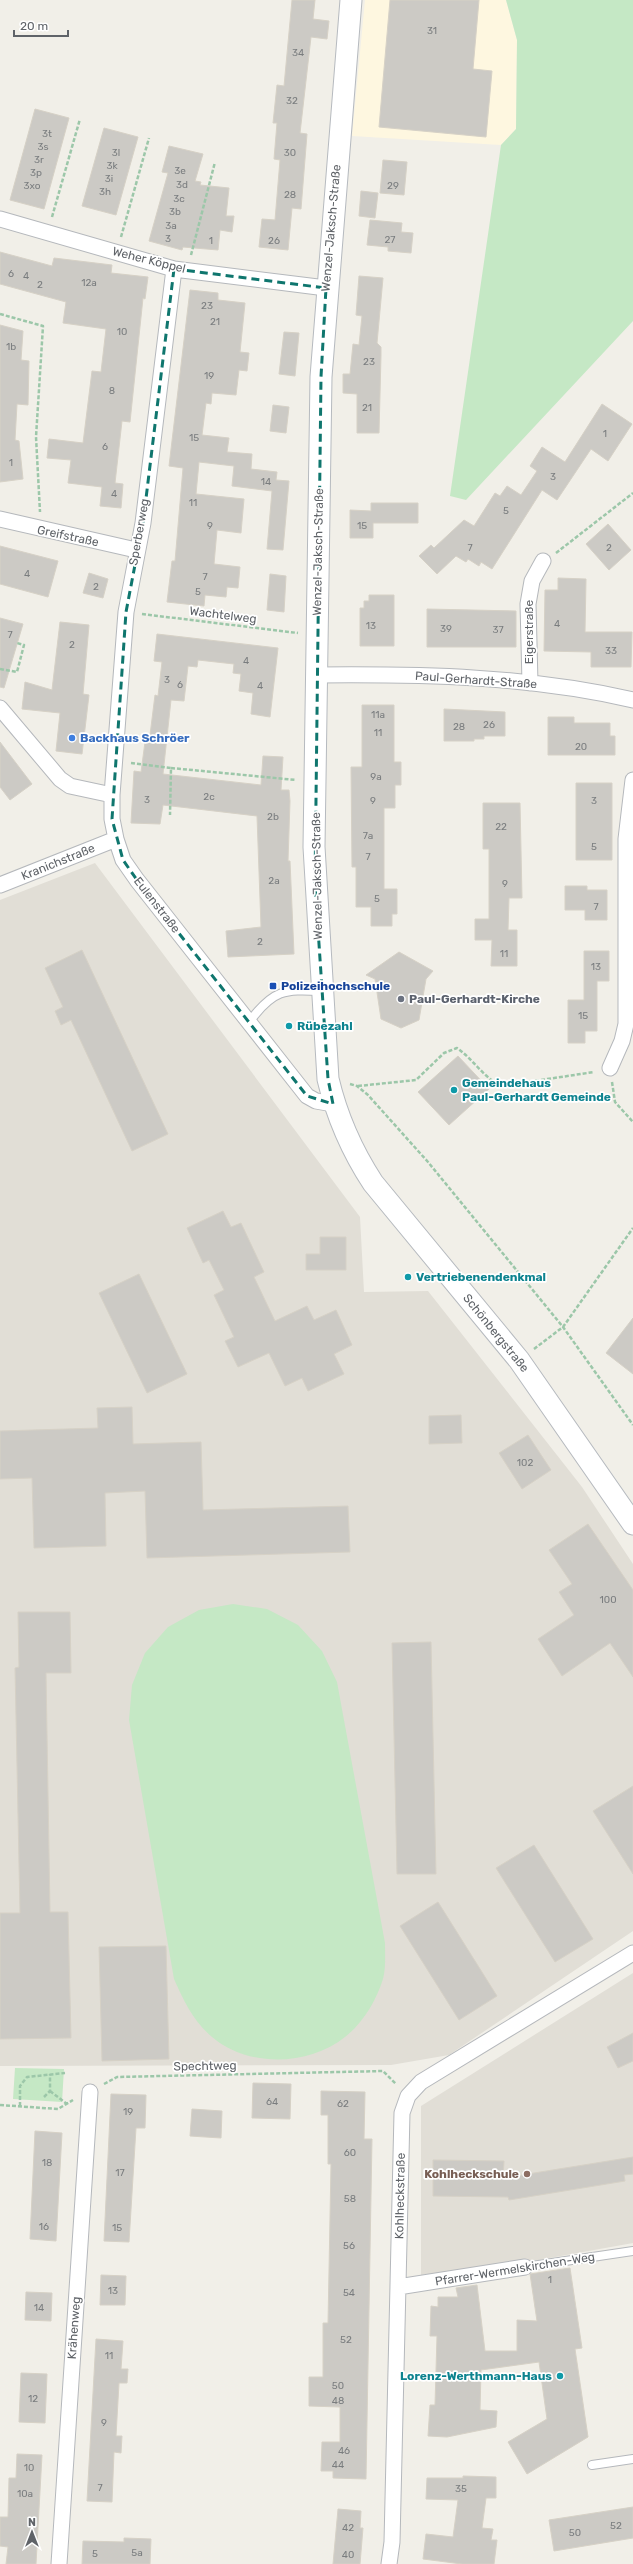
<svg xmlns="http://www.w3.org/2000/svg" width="633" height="2564" viewBox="0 0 633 2564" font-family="Rubik,sans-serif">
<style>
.commercial{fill:#fef7e0}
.education{fill:#e1ded6}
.green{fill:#c5e8c5}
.building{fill:#cccac5;stroke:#d6d1c6}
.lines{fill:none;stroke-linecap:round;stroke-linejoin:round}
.lane-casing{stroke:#b5b8bc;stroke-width:10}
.street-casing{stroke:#b5b8bc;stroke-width:17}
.secondary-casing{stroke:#b6babf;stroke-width:23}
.path{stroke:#9cc7a9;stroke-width:2.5;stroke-dasharray:4 2;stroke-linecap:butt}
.lane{stroke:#fff;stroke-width:8}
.street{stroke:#fff;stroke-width:15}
.secondary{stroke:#fff;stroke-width:21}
.marked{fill:none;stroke:#0f766e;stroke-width:3;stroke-dasharray:8 5;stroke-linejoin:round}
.shop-dot{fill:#3f7fe0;stroke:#fff;stroke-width:1.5}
.transit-dot{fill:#1a4fb4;stroke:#fff;stroke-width:1.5}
.worship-dot{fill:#6b7280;stroke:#fff;stroke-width:1.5}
.culture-dot{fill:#0f9aa8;stroke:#fff;stroke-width:1.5}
.education-dot{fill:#8d6e63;stroke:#fff;stroke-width:1.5}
.labels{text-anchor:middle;stroke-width:3.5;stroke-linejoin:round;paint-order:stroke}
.number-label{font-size:10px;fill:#7a7d7f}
.street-label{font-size:12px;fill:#5f6368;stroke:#fff}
.shop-label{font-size:12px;font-weight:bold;fill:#366cbe;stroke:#fff;text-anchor:start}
.transit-label{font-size:12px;font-weight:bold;fill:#164399;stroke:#fff;text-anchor:start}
.worship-label{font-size:12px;font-weight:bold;fill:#5b616d;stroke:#fff;text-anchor:start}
.culture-label{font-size:12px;font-weight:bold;fill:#0d838f;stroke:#fff;text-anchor:start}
.education-label{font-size:12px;font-weight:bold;fill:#785e54;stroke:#fff;text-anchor:end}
</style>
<rect width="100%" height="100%" fill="#f1efe8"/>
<!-- commercial -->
<path class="commercial" d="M365,0h141l11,40 -1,89 -15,16 -149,-9z"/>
<!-- education -->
<path class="education" d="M95,863l265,354 4,75 64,-1 154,196 51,77v367l-184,124 -58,10 -391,1v-1166z
M633,1973v270l-100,18 -112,14v-169z"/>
<!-- green -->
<path class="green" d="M506,0h127v321l-167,179 -16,-4 51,-351 15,-16 1,-89z
M233,1604l34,5 31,16 24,26 15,31 48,261c0,11 1,25 -2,36 -7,22 -20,44 -38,58 -36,29 -97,31 -133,0 -19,-16 -28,-36 -38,-58l-45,-259 3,-35 13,-32 23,-26 31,-17z
M15,2068l49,1 -2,33 -49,-3z"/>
<!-- building -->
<path class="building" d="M292,0h23l-2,19 16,2 -2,18 -16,-2 -11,96 7,1 -6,75 -9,-1 -4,42 -29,-3 3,-28 13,1 5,-60 -6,-1 3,-36h-4l4,-38 7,1z
M390,0h89l-6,69 19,2 -6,66 -107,-10z
M35,109l34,9 -25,91 -34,-9z
M104,128l34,9 -22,78 -34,-9z
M169,146l34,8 -8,27 6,1 -1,3 29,3 -3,28h8l-2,16 -12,-2 -2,20 -35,-3 -1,3 -33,-9 19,-68 -6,-1z
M383,160l24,2 -3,33 -24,-2z
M361,191l17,2 -3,25 -16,-2z
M370,220l32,3 -1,9 12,1 -2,20 -23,-2v-4l-21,-2z
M0,252l52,14 2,-8 58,7 -1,8 37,4 -3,22 -2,-1 -13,124 -8,-1 -7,62 8,1 -2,24 -21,-2 2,-19 -34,-4 3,-23 -24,-2 2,-19 34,4 9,-72 9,1 5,-43 -43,-6 3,-21 -66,-18z
M359,276l24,2 -6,65 4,4v8l-2,78h-22v-39l-14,-1v-19h7l3,-30 6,1 3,-29 -6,-1z
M190,290l28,3v7l27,3 -5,49 9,1 -2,18 -8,-1 -3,25 -24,-2 -1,11 -5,-1 -4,32 27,3 -2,14 25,2 -1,15 26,3 -1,8 13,1 -6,69 -16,-1 5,-58 -40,-5 2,-20 -35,-4 -3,32 48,5 -3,34 -24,-3 -3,34 26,3 -2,21 -11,-1 -1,10 -21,-2 -1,11 -37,-4 5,-41h3l8,-93 -14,-2z
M0,325l23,6 -2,29 8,1 -1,44 -11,-1 -2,36 4,1 4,38 -23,3z
M284,332l15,1 -4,43 -16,-2z
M602,404l30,20 -24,37 -17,-12 -34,51 -15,-10 -50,79 -11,-7 -2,4 -11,-7 -2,3 -10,-6 -19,18 -18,-18 12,-11 3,3 30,-28 10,6 21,-33 5,3 7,-10 14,9 16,-24 -7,-5 12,-19 23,15z
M273,405l16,2 -3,26 -16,-2z
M371,503h47v20h-45v15h-23v-28l21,1z
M608,524l23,26 -22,20 -23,-26z
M0,546l58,15 -10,36 -48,-13z
M89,573l19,6 -5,19 -20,-5z
M270,574l16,2 -2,36 -17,-2z
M558,578l28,1 -1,53h47l-1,35h-40v-15l-47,-1 1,-61h13z
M369,595h25v51h-34v-38h4v-7h5z
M427,609l89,2v36h-89z
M0,618l23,6 -19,64 -4,-1z
M60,622l29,3 -6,69 6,1 -7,59 -26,-3 4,-38 -38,-4 3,-27 27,8z
M157,634l121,14 -8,69 -19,-3 2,-21 -14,-2 2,-17 -8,-1 1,-9 -36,-4 -1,7 -9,-1 -4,35 -13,-1 -8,74 98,11 2,-29 20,1 -2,33h8l1,11 -2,60h2l4,93 -66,3 -2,-26 35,-4 -4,-111 -94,-11 -3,19 -29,-1 3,-52 7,1 4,-30 4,1 6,-48 3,1 4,-34 -8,-1z
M362,705h32v57h7v23h-6v23h-11v81h13v25h-5v12h-21v-19h-15v-40h-4l-1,-100h11z
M444,709l61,3v24h-21v3h-10v2h-30z
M548,717h26v6h36v13h5v19h-67z
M0,742l32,42 -22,16 -10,-13z
M576,783h36v77h-36z
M483,803h37l2,95h-13l-1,32h9v36h-26l1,-26h-17v-21h14v-70h-6z
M565,886h22v4h20v30h-22v-10h-20z
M82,950l86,184 -36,17 -61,-131 -10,5 -6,-14 8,-4 -18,-39z
M584,951h25v30h-12v50h-12v12h-17v-43h16z
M399,952l34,19 -7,8 -7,41 -18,8 -20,-9 -6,-40 -9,-4z
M458,1056l31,33 -40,36 -31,-33z
M223,1211l8,16 10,-4 23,49 -10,5 21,44 32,-15 7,14 22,-10 16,35 -18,9 10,20 -36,17 -6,-13 -17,8 -16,-33 -31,14 -13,-26 9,-4 -20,-42 10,-5 -15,-30 -6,3 -16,-35z
M320,1237h26v33h-40v-16h14z
M139,1274l48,100 -40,19 -48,-100z
M633,1318v56l-27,-21z
M132,1407l1,37 68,-2 2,68 145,-4 2,46 -203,6 -2,-67 -40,2 1,53 -72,2 -2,-70 -32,1v-48l98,-3 -1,-20z
M461,1415l1,28 -33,1v-28z
M528,1435l23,35 -29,19 -23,-36z
M588,1524l45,66v87l-23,-34 -48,33 -24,-37 36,-24 -15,-23 13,-8 -23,-34z
M18,1612h52l1,61h-25l4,239h18l3,126 -71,1v-126h20l-5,-245 4,-1z
M431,1642l5,232h-39l-5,-231z
M633,1786v88l-40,-63z
M534,1845l59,94 -38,23 -59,-94z
M438,1902l59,94 -38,24 -59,-94z
M166,1946l3,113 -67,2 -3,-114z
M633,2033v28l-15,7 -11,-21z
M253,2083l38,1 -1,35 -38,-1z
M321,2091l44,1 -1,47h8l-6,340 -33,-1v-7h-12l1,-29h18v-35l-31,-1v-29h14v-54h5l3,-159h-3v-49h-7z
M111,2094l35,1 -1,33h-9l-7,114 -25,-1z
M192,2109l30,2 -1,27 -31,-2z
M35,2131l27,2 -6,108 -26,-2z
M633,2157v17l-9,1 1,6 -116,19 -1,-3 -75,-1v-36l71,1 -1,17z
M570,2268l12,80 -7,1 13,88 -61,37 -19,-32 39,-23 -8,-57 -58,8 -1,40 17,1 -1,16 -49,10 -19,-1 2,-31h5l2,-69h-7l1,-30 7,1v-10h20l-2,-9 21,-3 8,66h32v-31l20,1 -7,-47z
M101,2275l25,1 -1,29h-25z
M26,2292l26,1 -1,28 -26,-1z
M96,2339l27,2 -2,28h7l-1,14h-8l-3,53h6l-1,17 -7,-1 -2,50 -25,-1z
M21,2373l26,1 -2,49 -26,-1z
M17,2454l25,1 -6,109h-30l2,-17 -8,-1v-29h8l1,-39h7z
M463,2476l33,1v21h-10l-4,30 11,1 -2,11h6l-3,24h-32l-39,-5 3,-25 27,3 5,-37 -32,-1 1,-21h36z
M633,2507v31l-79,13 -5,-31z
M338,2509l23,2 -1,17h3l-3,36h-27z
M124,2538l27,1 -1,25h-68l1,-23 41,1z"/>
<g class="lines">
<defs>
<path id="lane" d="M250,1021c23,-31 34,-32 71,-30
M525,2267l108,-16
M592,2465l41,-6"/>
<path id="street" d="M0,219l174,50 152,19
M174,269l-31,254 -17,89 -14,183v24l4,20 7,21 14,20 170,216 9,5 17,3
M0,519l136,31
M317,675c106,-1 213,1 316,25
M530,683l-2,-79 4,-23 11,-20
M0,708l60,71 10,7 42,9
M0,885l116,-46
M610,1068l12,-27 4,-17v-185l7,-59
M398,2287l127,-20
M59,2564l31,-472
M389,2564l3,-22 10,-429 6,-17 13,-14 212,-129"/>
<path id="secondary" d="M351,0l-30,377 -7,470 14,232c9,38 24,72 45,104l146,177 114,164"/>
</defs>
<!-- lane casing -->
<use href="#lane" class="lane-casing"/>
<!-- street casing -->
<use href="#street" class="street-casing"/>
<!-- secondary casing -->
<use href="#secondary" class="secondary-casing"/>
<!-- path -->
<path class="path" d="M52,217l28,-98
M121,237l28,-99
M191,255l24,-93
M0,314l43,12 -7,111 4,75
M556,553l77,-60
M142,614l156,19
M0,669l17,3 7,-27 -7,-2
M131,763l40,5 -1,47
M171,768l125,12
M612,1082l3,20 18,20
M350,1084l7,2 11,9 60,67 135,165 70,98
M358,1086l58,-6 28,-27 13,-5c16,11 26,29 44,38l93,-14
M534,1349l29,-22 70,-99
M104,2084l13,-7 266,-6 13,13
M50,2091l17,13
M44,2097l6,-6v-17
M0,2105l58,4 15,-9
M20,2106v-20l7,-9 38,-4"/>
<!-- lane -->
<use href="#lane" class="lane"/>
<!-- street -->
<use href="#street" class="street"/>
<!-- secondary -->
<use href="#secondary" class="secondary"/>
</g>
<!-- marked area -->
<path class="marked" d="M174,269l152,19 -5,89 -6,507 13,195 5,25 -26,-8 -170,-216 -14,-20 -11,-41 14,-207 17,-89z"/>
<!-- markers -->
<circle class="shop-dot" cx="72" cy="738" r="4"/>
<rect class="transit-dot" x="269" y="982" width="8" height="8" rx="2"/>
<circle class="worship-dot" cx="401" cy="999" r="4"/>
<g class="culture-dot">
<circle cx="289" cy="1026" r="4"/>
<circle cx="454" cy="1090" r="4"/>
<circle cx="408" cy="1277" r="4"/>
<circle cx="560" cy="2376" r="4"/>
</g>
<circle class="education-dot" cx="527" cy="2174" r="4"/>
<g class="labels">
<!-- number labels -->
<g class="number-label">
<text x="432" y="34">31</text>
<text x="298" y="56">34</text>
<text x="292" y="104">32</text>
<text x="47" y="137">3t</text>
<text x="43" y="150">3s</text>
<text x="116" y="156">3l</text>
<text x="290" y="156">30</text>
<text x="39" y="163">3r</text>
<text x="112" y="169">3k</text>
<text x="180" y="174">3e</text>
<text x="36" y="176">3p</text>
<text x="109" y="182">3i</text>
<text x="182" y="188">3d</text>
<text x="32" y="189">3xo</text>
<text x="393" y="189">29</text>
<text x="105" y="195">3h</text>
<text x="290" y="198">28</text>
<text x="179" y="202">3c</text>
<text x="175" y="215">3b</text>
<text x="171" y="229">3a</text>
<text x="168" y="242">3</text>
<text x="390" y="243">27</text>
<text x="211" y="244">1</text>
<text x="274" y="244">26</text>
<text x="11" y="277">6</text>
<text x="26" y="279">4</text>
<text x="89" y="286">12a</text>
<text x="40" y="288">2</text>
<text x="207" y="309">23</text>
<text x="215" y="325">21</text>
<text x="122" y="335">10</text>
<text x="11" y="350">1b</text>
<text x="369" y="365">23</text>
<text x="209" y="379">19</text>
<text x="112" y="394">8</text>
<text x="367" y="411">21</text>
<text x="605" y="437">1</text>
<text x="194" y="441">15</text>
<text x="105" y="450">6</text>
<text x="11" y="466">1</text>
<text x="553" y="480">3</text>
<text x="266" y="485">14</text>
<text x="114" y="497">4</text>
<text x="193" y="506">11</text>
<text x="506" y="514">5</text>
<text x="210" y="529">9</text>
<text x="362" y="529">15</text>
<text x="470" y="551">7</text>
<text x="609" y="551">2</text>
<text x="27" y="577">4</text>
<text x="205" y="580">7</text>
<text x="96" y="590">2</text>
<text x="198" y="595">5</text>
<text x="557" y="627">4</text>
<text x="371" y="629">13</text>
<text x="446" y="632">39</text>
<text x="498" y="633">37</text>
<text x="10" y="638">7</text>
<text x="72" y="648">2</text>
<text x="611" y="654">33</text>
<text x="246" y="664">4</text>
<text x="167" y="683">3</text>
<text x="180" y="688">6</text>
<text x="260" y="689">4</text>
<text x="378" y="718">11a</text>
<text x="489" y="728">26</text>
<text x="459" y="730">28</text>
<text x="378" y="736">11</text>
<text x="581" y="750">20</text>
<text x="376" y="780">9a</text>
<text x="209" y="800">2c</text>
<text x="147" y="803">3</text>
<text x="373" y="804">9</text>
<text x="594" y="804">3</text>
<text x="273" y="820">2b</text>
<text x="501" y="830">22</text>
<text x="368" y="839">7a</text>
<text x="594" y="850">5</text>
<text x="368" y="860">7</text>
<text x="274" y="884">2a</text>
<text x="505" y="887">9</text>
<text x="377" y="902">5</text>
<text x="596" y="910">7</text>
<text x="260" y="945">2</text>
<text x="504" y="957">11</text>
<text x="596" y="970">13</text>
<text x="583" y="1019">15</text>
<text x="525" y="1466">102</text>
<text x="608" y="1603">100</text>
<text x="272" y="2105">64</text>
<text x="343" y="2107">62</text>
<text x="128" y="2115">19</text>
<text x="350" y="2156">60</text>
<text x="47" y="2166">18</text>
<text x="120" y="2176">17</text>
<text x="350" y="2202">58</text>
<text x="44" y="2230">16</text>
<text x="117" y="2231">15</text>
<text x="349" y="2249">56</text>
<text x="550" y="2283">1</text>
<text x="113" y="2294">13</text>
<text x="349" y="2296">54</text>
<text x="39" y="2311">14</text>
<text x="346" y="2343">52</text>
<text x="109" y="2359">11</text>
<text x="338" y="2389">50</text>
<text x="33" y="2402">12</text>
<text x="338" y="2404">48</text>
<text x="104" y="2426">9</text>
<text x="344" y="2454">46</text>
<text x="338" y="2468">44</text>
<text x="29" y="2471">10</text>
<text x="100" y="2491">7</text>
<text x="461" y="2492">35</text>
<text x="25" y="2497">10a</text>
<text x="616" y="2529">52</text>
<text x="348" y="2531">42</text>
<text x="575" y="2536">50</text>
<text x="137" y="2556">5a</text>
<text x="95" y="2557">5</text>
<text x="348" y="2558">40</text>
</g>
<!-- street labels -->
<g class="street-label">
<text transform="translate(331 228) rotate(-85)" y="4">Wenzel-Jaksch-Straße</text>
<text transform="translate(149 260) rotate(14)" y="4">Weher Köppel</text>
<text transform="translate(139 532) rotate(-80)" y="4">Sperberweg</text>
<text transform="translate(68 536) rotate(12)" y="4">Greifstraße</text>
<text transform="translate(318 552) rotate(-89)" y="4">Wenzel-Jaksch-Straße</text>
<text transform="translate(223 615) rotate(7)" y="4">Wachtelweg</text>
<text transform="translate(529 632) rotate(-90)" y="4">Eigerstraße</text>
<text transform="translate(476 680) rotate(4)" y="4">Paul-Gerhardt-Straße</text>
<text transform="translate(58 862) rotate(-22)" y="4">Kranichstraße</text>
<text transform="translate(317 876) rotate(-91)" y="4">Wenzel-Jaksch-Straße</text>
<text transform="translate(157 905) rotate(52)" y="4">Eulenstraße</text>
<text transform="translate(496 1333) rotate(51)" y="4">Schönbergstraße</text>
<text transform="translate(205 2066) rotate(-1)" y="4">Spechtweg</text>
<text transform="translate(400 2196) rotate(-89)" y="4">Kohlheckstraße</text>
<text transform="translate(515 2269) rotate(-9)" y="4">Pfarrer-Wermelskirchen-Weg</text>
<text transform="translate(74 2328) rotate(-86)" y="4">Krähenweg</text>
</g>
<!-- shop labels -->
<g class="shop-label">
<text x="80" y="742">Backhaus Schröer</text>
</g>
<!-- transit labels -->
<g class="transit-label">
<text x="281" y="990">Polizeihochschule</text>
</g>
<!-- worship labels -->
<g class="worship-label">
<text x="409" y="1003">Paul-Gerhardt-Kirche</text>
</g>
<!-- culture labels -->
<g class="culture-label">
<text x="297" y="1030">Rübezahl</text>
<text x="462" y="1087">Gemeindehaus<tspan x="462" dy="14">Paul-Gerhardt Gemeinde</tspan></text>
<text x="416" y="1281">Vertriebenendenkmal</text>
<text x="552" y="2380" text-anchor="end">Lorenz-Werthmann-Haus</text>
</g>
<!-- education labels -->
<g class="education-label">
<text x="519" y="2178">Kohlheckschule</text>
</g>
</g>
<!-- north arrow -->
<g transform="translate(32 2532)" stroke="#ffffff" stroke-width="3" paint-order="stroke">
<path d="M0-3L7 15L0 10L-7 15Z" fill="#5f6368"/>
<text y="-6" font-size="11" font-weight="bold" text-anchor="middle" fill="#5f6368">N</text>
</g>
<!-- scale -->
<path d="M14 30v6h54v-6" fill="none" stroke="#5f6368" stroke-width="2"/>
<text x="20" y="30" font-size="12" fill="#5f6368" stroke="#ffffff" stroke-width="3" paint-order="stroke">20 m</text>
</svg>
